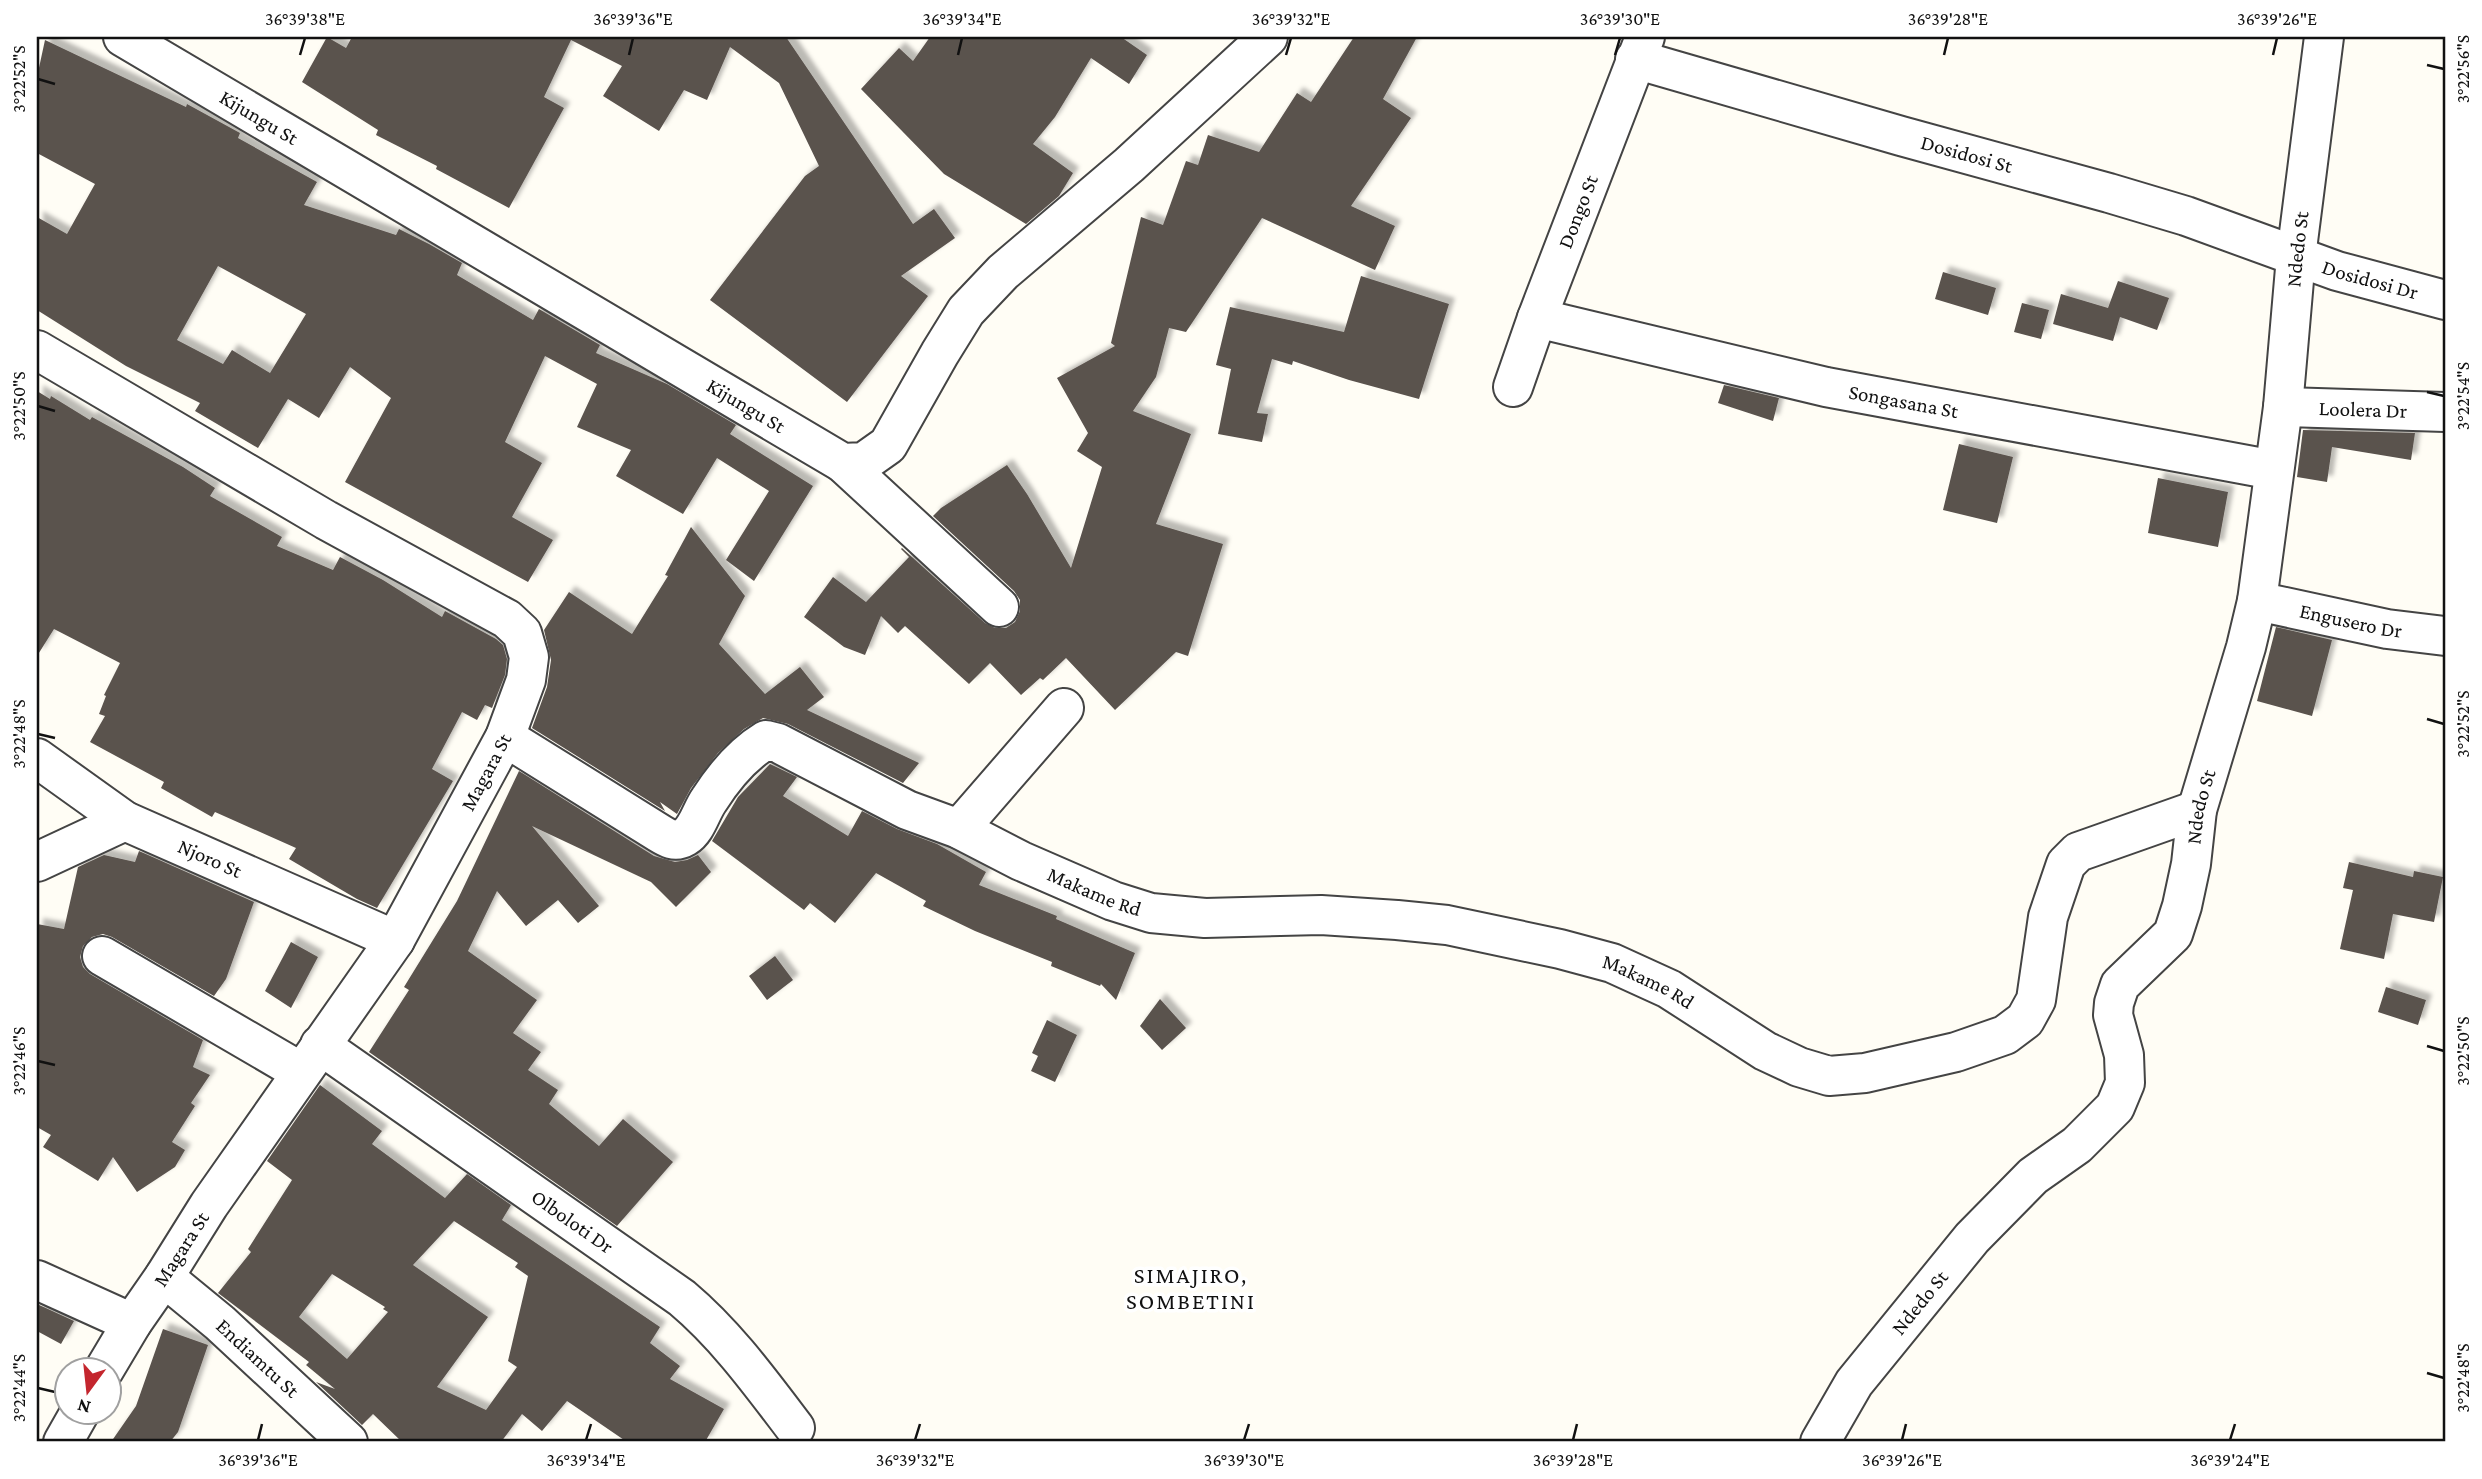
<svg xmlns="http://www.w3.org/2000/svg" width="2482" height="1479" viewBox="0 0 2482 1479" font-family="'Crimson Pro',serif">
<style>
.building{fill:#5a524d;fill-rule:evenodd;filter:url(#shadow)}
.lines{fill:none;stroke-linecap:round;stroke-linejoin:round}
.minor-casing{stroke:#444;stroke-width:42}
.minor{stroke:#fff;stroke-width:38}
.ticks{fill:none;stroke:#111;stroke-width:2.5}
.labels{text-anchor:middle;stroke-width:7;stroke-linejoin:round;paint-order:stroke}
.street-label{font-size:21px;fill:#111;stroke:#fff}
.neighbourhood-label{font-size:23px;letter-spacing:2px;fill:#111;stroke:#fff}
.neatline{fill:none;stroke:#111;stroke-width:2.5}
.ticks-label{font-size:18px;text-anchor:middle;fill:#111}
</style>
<defs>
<filter id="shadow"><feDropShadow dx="6" dy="-6" stdDeviation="2" flood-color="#0004"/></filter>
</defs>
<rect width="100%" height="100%" fill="#fffdf5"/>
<!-- building -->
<path class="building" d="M327,37l19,11 6,-11h434l127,187 21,-15 21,29 -54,38 27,20 -81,106 -137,-102 95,-124 14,-10 -40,-83 -49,-36 -23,53 -23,-10 -25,41 -56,-35 19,-30 -51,-26 -27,57 20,11 -55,100 -73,-39 1,-3 -61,-31 2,-5 -76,-48z
M930,37h191l26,18 -18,29 -38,-26 -36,59 -22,27 40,29 -14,23 -33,28 -82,-50 -83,-85 38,-41 14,13z
M1354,37h63l-34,62 28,19 -60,88 44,20 -20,44 -113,-52 -76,114 -17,-4 -13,49 -23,34 58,23 -35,90 67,20 -35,112 -12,-4 -61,58 -49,-52 -23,22 -3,-2 -19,17 -31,-32 -21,21 -64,-58 -7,7 -17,-17 -16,39 -21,-8 -40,-30 29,-40 33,25 43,-45 -8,-8 1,-1 83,75 10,5h11l9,-6 5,-11v-11l-6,-9 -81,-75 8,-8 66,-43 20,29 44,74 31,-101 -25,-16 11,-18 -31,-55 58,-32 -4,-3 30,-126 22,8 23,-64 12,4 10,-30 51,17 38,-59 14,9z
M45,40l141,67 1,-3 53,29 -2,5 79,44 -13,23 92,30 3,-6 30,15 33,19 -5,12 76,45 6,-11 61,36 -4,8 71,31 69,41 -6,9 83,52 -59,95 -28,-21 43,-69 -52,-33 -34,56 -67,-38 15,-26 -54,-23 20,-43 -52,-28 -40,86 37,21 -30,54 41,23 -25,42 -183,-100 46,-84 -41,-31 -31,51 -31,-19 -30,49 -63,-37 5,-8 -74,-37 -89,-56v-93l30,17 28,-50 -58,-31v-76zM218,266l88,48 -36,59 -38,-23 -9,14 -46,-24z
M1943,272l53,16 -8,27 -53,-16z
M1361,276l88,28 -30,95 -70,-19 -56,-19 -1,4 -20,-6 -15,54 11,1 -6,28 -44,-8 13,-65 -15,-4 14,-58 114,25z
M2118,281l51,17 -12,32 -37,-13 -7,24 -60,-17 8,-30 47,14z
M2022,303l27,7 -8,29 -27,-7z
M1724,385l55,13 -6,23 -55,-18z
M37,391l13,8 1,-3 39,24 2,-3 91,50 32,21 -5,8 72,41 -5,9 56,24 7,-13 43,23 59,37 3,-6 51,28 7,6 4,14 -2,16 -13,33 -7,-3 -8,15 -15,-8 -30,57 21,12 -76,127 -20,-9 -68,-40 7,-11 -81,-36 -3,5 -51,-29 3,-6 -74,-40 15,-26 -6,-2 7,-18 -2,-1 16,-32 -66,-34 -17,27z
M2303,430l112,3 -4,27 -79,-13 -5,35 -30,-5z
M1959,444l54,13 -16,66 -54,-13z
M2158,478l70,14 -10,55 -70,-14z
M691,527l54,69 -26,48 46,50 35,-27 24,30 -17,13 112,53 -16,20 -115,-59 -25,-6 -19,11 -26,24 -27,35 -14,26 -17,-12 5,9 -133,-83 15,-41 4,-27 -7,-30 25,-38 63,42 36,-58 -3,-1z
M2276,627l56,13 -20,76 -55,-15z
M770,764l27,13 -14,19 65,40 14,-25 35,18 40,15 49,28 -7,13 78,31 -1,3 79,34 -19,47 -15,-16 -1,2 -49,-20 1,-4 -77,-31 -52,-25 3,-5 -50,-28 -41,50 -25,-20 -6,7 -92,-69 26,-44z
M519,771l135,85 21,6 12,-2 11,-5 13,17 -35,35 -25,-25 -119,-56 67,80 -21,17 -20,-23 -32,26 -29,-35 -29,60 69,49 -24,33 28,19 -13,18 30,20 -9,14 50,42 24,-27 50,43 -56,64 -248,-174 40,-62 -5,-3 53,-86z
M139,851l115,51 -28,77 -12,17 -102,-59 -9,-3 -11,3 -9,9 -3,11 3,10 7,7 113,66 -10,27 17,8 -19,28 4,3 -23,36 13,8 -10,17 -38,25 -24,-35 -15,24 -55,-34 8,-12 -14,-8v-203l27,5 14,-62 26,-12 31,7z
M2349,862l64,15 1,-6 29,6 -9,45 -41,-8 -9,45 -44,-10 13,-59 -10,-2z
M291,942l27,15 -27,51 -26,-17z
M775,956l18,24 -26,20 -18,-24z
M2386,987l40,13 -8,25 -40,-13z
M1160,999l26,29 -24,22 -22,-24z
M1047,1020l30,15 -22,47 -24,-11 7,-15 -6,-3z
M320,1085l62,46 -10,13 73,54 22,-24 44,31 -9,15 158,107 -10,16 30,23 -10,13 54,30 -19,33h-78l-60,-41 -25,30 -20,-17 -21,28h-99l-29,-28 -11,11 -46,-43 19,7 -29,-24 3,-3 -91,-69 33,-41 -3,-3 44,-69 -25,-19zM454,1221l64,42 -3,4 13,9 -20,85 9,6 -31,43 -49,-23 51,-70 -75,-52zM332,1274l53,33 -2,2 5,3 -41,47 -48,-42z
M37,1304l37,17 -13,23 -24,-13z
M163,1329l45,16 -30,87 -8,10h-59l25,-36z"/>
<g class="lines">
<defs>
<g id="minor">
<path id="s1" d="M123,37l720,426 21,-1 24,-17 52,-92 26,-42 37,-39 126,-107 139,-128"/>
<path id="s2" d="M1635,59l266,77 208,57 77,23 151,55 108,29"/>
<path id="s3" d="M1537,318l289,69 448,83"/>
<path d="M37,350l289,170 181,99 15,14 7,24 -3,23 -21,57 -110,203 -186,265 -45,72 -32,46 -28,47"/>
<path id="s4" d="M1513,387l24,-69 108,-281"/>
<path id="s5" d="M2283,407l162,5"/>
<path d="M843,463l156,144"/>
<path id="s6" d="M2257,601l130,28 58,7"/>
<path id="s7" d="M505,737l154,96c8,5 16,10 26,4 12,-7 16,-26 24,-37 14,-22 34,-46 57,-60l12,3 129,67 52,19 62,32 92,40 38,12 54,5 116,-3 76,5 50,5 113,24 52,14 57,26 96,62 34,16 30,9 36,-3 91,-21 49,-17 20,-15 11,-20 12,-83 18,-53 12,-12 119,-42"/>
<path id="s8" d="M37,758l88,63 270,119"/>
<path d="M959,829l105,-121"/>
<path d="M37,862l88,-41"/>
<path d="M102,956l199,116"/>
<path id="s9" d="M320,1045l362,253c44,37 78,84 113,130"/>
<path id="s10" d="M164,1277l56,46 128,119"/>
<path d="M37,1280l95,43"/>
<path d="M63,1442l17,-30"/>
<path id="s11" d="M1820,1442l34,-59 118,-145 61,-62 44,-31 38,-38 10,-24 -1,-28 -11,-40 1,-12 6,-18 53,-51 9,-28 9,-42 6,-54 49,-163 11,-46 26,-194 13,-150 28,-220"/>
</g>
</defs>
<!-- minor casing -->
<use href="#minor" class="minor-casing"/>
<!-- minor -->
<use href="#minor" class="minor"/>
</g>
<!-- ticks -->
<path class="ticks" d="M300,55l5,-17M629,55l4,-17M958,55l4,-17M1286,55l5,-17M1615,55l5,-17M1944,55l4,-17M2273,55l4,-17M2427,65l17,4M38,79l17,5M2427,392l17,4M38,406l17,5M2427,719l17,5M38,734l17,4M2427,1046l17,5M38,1061l17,4M2427,1373l17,5M38,1388l17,4M258,1440l4,-16M586,1440l5,-16M915,1440l5,-16M1244,1440l5,-16M1573,1440l4,-16M1902,1440l4,-16M2230,1440l5,-16"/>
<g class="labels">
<!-- street labels -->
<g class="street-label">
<text dy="7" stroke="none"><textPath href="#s1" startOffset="158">Kijungu St</textPath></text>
<text dy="7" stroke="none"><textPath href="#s2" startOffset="345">Dosidosi St</textPath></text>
<text dy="7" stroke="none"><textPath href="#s4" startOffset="187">Dongo St</textPath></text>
<text dy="7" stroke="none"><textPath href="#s11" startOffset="1348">Ndedo St</textPath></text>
<text dy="7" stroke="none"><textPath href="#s2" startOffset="768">Dosidosi Dr</textPath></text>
<text dy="7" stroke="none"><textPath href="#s3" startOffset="376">Songasana St</textPath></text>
<text dy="7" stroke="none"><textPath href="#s1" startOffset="724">Kijungu St</textPath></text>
<text dy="7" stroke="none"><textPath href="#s5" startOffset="80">Loolera Dr</textPath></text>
<text dy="7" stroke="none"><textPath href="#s6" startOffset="96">Engusero Dr</textPath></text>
<text transform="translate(486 772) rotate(-62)" y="7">Magara St</text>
<text dy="7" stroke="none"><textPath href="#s11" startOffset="780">Ndedo St</textPath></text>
<text dy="7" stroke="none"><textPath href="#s8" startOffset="201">Njoro St</textPath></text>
<text dy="7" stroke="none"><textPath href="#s7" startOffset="700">Makame Rd</textPath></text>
<text dy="7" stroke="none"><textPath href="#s7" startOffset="1267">Makame Rd</textPath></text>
<text dy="7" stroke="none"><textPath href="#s9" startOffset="308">Olboloti Dr</textPath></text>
<text transform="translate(181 1249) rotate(-57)" y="7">Magara St</text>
<text dy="7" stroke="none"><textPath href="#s11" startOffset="172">Ndedo St</textPath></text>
<text dy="7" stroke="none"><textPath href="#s10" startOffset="124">Endiamtu St</textPath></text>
</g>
<!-- neighbourhood labels -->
<g class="neighbourhood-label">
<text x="1191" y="1283">SIMAJIRO,<tspan x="1191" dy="26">SOMBETINI</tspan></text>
</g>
</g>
<!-- border -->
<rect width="2482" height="1479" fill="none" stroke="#ffffff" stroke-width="77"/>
<!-- north arrow -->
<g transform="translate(88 1391) rotate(195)"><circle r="33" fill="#ffffff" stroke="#a0a0a0" stroke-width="2"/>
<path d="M0-5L12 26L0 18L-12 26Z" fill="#c4262e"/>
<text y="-10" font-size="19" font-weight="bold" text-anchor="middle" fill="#111111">N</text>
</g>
<rect x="38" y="38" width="2406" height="1402" class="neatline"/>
<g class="ticks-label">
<text x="305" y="25">36°39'38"E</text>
<text x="633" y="25">36°39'36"E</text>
<text x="962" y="25">36°39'34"E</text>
<text x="1291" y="25">36°39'32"E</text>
<text x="1620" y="25">36°39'30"E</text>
<text x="1948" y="25">36°39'28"E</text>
<text x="2277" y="25">36°39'26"E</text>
<text transform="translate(2463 69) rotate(-90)" y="6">3°22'56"S</text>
<text transform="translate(19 79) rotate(-90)" y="6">3°22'52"S</text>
<text transform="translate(2463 396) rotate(-90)" y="6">3°22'54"S</text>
<text transform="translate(19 406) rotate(-90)" y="6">3°22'50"S</text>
<text transform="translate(2463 724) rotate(-90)" y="6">3°22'52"S</text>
<text transform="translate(19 734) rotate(-90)" y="6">3°22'48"S</text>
<text transform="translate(2463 1051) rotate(-90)" y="6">3°22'50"S</text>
<text transform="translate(19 1061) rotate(-90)" y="6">3°22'46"S</text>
<text transform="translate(2463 1378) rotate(-90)" y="6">3°22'48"S</text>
<text transform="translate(19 1388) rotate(-90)" y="6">3°22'44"S</text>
<text x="258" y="1466">36°39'36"E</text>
<text x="586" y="1466">36°39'34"E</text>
<text x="915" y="1466">36°39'32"E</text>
<text x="1244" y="1466">36°39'30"E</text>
<text x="1573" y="1466">36°39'28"E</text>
<text x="1902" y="1466">36°39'26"E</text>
<text x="2230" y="1466">36°39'24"E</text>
</g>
</svg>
